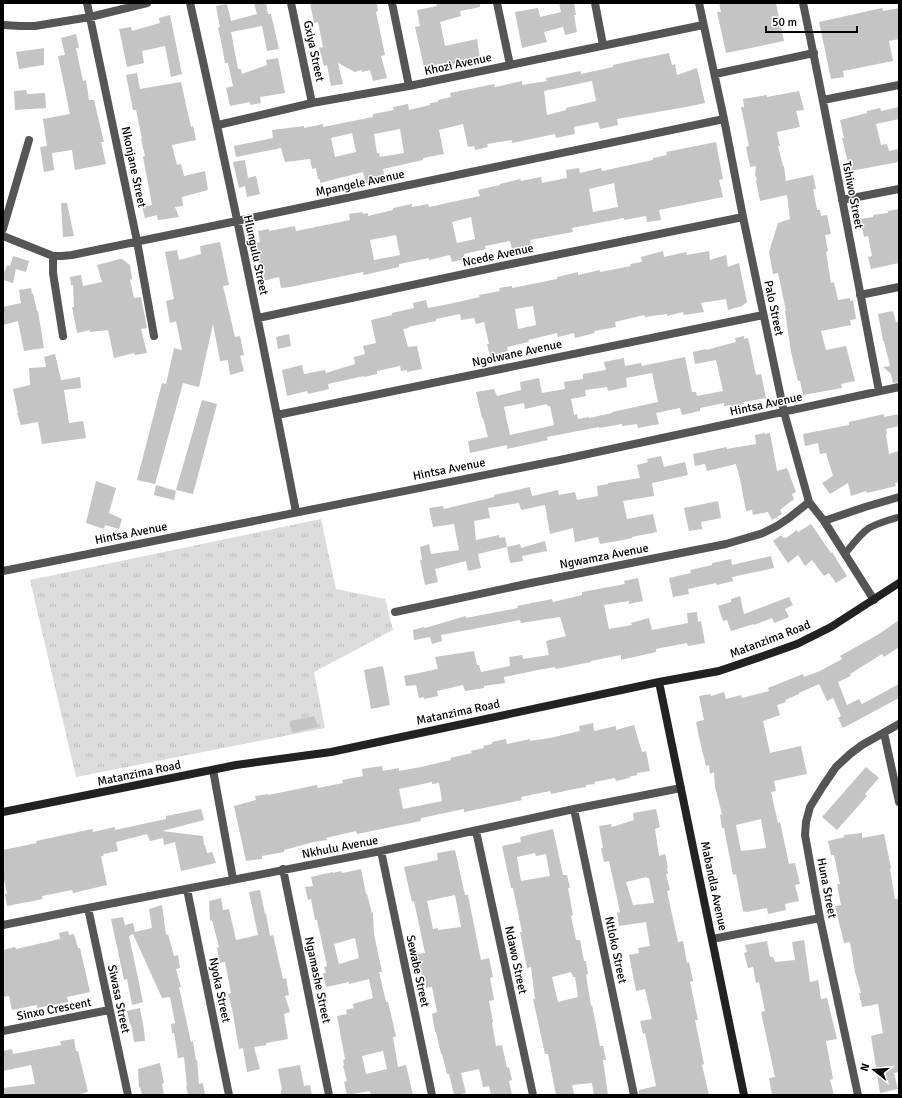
<svg xmlns="http://www.w3.org/2000/svg" width="902" height="1098" viewBox="0 0 902 1098" font-family="Signika,sans-serif">
<style>
.park{fill:url(#park-tufts)}
.building{fill:#c4c4c4;fill-rule:evenodd}
.lines{fill:none;stroke-linecap:round;stroke-linejoin:round}
.lane{stroke:#555;stroke-width:7}
.street{stroke:#555;stroke-width:8}
.secondary{stroke:#222;stroke-width:8}
.labels{text-anchor:middle;stroke-width:3;stroke-linejoin:round;paint-order:stroke}
.street-label{font-size:12px;fill:#000;stroke:#fff}
</style>
<defs>
<pattern id="park-tufts" width="24" height="20" patternUnits="userSpaceOnUse"><rect width="24" height="20" fill="#dcdcdc"/><path d="M3 7l-1-3M5 7V3M7 7l1-3M15 17l-1-3M17 17v-4M19 17l1-3" fill="none" stroke="#bbb"/></pattern>
</defs>
<rect width="100%" height="100%" fill="#fff"/>
<!-- park -->
<path class="park" d="M321,519l15,70 49,10 8,31 -79,42 11,56 -249,49 -46,-197z"/>
<!-- building -->
<path class="building" d="M254,3h12l2,11h3l8,35 -12,2 -5,-25 -31,6 7,37h3l1,5 25,-9 -1,-5 12,-2 7,35 -25,4 1,6 -11,2v-3l-20,4 -4,-18 7,-2 -5,-23h-3l-4,-22 -3,-13 2,-1 -4,-21 11,-2 4,17 26,-7z
M310,3h67l1,8 -2,1 9,43 -4,1 6,22 -14,3 -3,-11 -8,2v-2l-7,2 -17,-9 5,21 -12,2 -4,-21 -3,1 -5,-18 4,-1 -5,-25 -4,1z
M436,3h44v4l-20,4 1,5 -21,6 5,24 32,-7 3,20 -29,6 -1,-3 -26,5 -9,-40 5,-1 -3,-16 20,-4z
M559,3h15l2,12h-2l3,17 -12,3 -2,-8 -19,5 3,10 -25,6 -7,-36 23,-4 2,9 21,-5z
M719,3h57l8,38 -58,12 -9,-41h4z
M882,8l1,3 16,-3v31l-10,2 4,20 -50,10 1,6 -13,2 -12,-57z
M170,15l12,59 -11,3 -6,-31 -23,5 2,12 -17,4 -8,-38 12,-2 1,4 28,-8 -1,-5z
M76,34l3,14h-3l7,33 3,-1 3,20h5l10,42h-3l5,22 -31,6 -3,-20 -20,3 2,17 -10,2 -4,-25 7,-1 -4,-27 27,-5 -12,-58 7,-1 -4,-17z
M44,48v17l-25,4 -3,-17z
M669,53l3,12 3,-1 2,11 20,-7 8,35 -19,4 -69,12 1,6 -18,4 -2,-7 -24,5 1,7 -19,4 -1,-4 -43,9v-3l-25,4 1,3 -13,3 -1,-4 -6,1 -5,-23 -24,6 5,24 -21,4v2l-40,9 2,10 -19,4 -3,-11 -43,11v-4h-2l-2,-11 -4,1 -2,-10 -25,3 -4,-14 -45,9 -2,-11 39,-8 -1,-8 32,-4v2l19,-4v3l50,-10v-3l21,-4 -1,-3 15,-3 1,6 21,-5v-2l8,-1v-2l13,-3 -1,-4 44,-9 1,3 27,-6v4l25,-4 -1,-3 35,-7v3l32,-7v-2l22,-5zM592,81l4,20 -30,7v2l-19,5 -3,-24zM400,129l4,24 -24,4 -1,-4h-2l-3,-19zM352,133l4,19 -21,5 -4,-19z
M137,73l3,16 41,-7 10,45 2,-1 3,14 -24,5 5,20 4,-1 3,12 21,-5 3,19 -26,7 1,9 -8,1 4,10 -21,3 -1,-5 -12,3 -3,-11 10,-2 -8,-43 -1,-5 2,-1 -4,-17h1l-6,-29h-3l-7,-35z
M26,90l1,4 18,-1 1,15 -31,2 -1,-19z
M799,91l5,19 -8,1 4,16 -23,5 3,14h-2l5,20h1l2,15 27,-6 3,14h-3l4,21h3l1,6 6,-1 4,19 -6,1 3,16 -2,1 5,31 3,-1 4,18 12,-2v3l3,-1 3,19 -6,1 1,5 -30,6 5,19 20,-4 9,35 -14,3 1,4 -39,7 -3,-14h-2l-7,-29 -6,-41h1l-8,-38 -5,1 -4,-22 9,-29 12,-4 -3,-24 -27,6 -4,-20 1,-2 -2,-4 1,-9 -6,1 -4,-20 3,-1 -8,-39h3l-1,-8 24,-4v2z
M899,107v12l-23,5 5,21 6,-1 2,7 10,-2v13l-49,9 -8,-33h2l-4,-18 27,-7v-2l13,-3 1,3z
M716,142l7,37 -4,1 4,17 -64,13 2,10 -14,2 -1,-6 -22,4v-2l-52,10 1,4 -43,8 1,5 -13,3 -6,1 -2,-8 -25,5 1,3 -22,5 1,5 -13,3 -2,-7 -21,5v-2l-30,6v3l-22,5 -13,3 -1,-3 -73,15 -9,1 -2,-11 -16,4 -6,-27h1l-2,-11 4,-1 -2,-11 11,-2v2l26,-5 1,5 54,-11 -1,-6 13,-2 1,2 5,-1v3l25,-6v-2l19,-4v3l16,-3 1,3 51,-11 -2,-6 22,-5v-1l20,-5 1,2 20,-4 1,6 25,-5 -1,-8 13,-2 1,5 21,-5 1,3 51,-11v-2l14,-3 -1,-3zM614,183l4,24 -25,5 -4,-23zM471,217l4,22 -18,4 -5,-21zM396,235l4,20 -26,5 -4,-20z
M245,160l3,18 8,-2 4,18 -13,3 -2,-11 -6,2 -6,-26z
M61,203h6l7,33 -11,1z
M899,209v54l-28,6 -3,-12 4,-1 -4,-20 -4,1 -4,-18 13,-2v-2l15,-2v-2z
M220,242l9,43 -6,1 12,51 5,-1 4,19 -4,1 4,15 -14,4 -2,-15 -8,1 -7,-37 -14,63 -16,-4 -28,101 -18,-4 25,-97 4,1 8,-36 8,2 -6,-29 -6,2 -4,-22 8,-2 -9,-47 12,-2 2,10 22,-6 -1,-8z
M663,251l1,6 22,-5 1,3 22,-4 1,9 16,-5 2,12 11,-4 8,39 -5,4 -14,4 -2,-11 -25,4 3,9 -20,3 -1,-3 -16,4v-2l-22,3 -1,-2 -29,7 1,5 -22,4 1,2 -20,5 -1,-5 -16,4 -1,-4 -29,7 1,2 -22,5 1,4 -18,5 -3,-12h2l-5,-22 -8,2 -2,-6 -13,2 -1,-6 -24,5v2l-28,6 1,1 -6,1 5,18 9,-1 5,23 -15,3v-2l-6,1 -1,-5 -23,5v3l-13,3v-1l-36,8 1,5 -21,5 -1,-3 -20,5 -5,-26 20,-5 2,9 21,-4 1,3 29,-9 -1,-7 11,-3 -2,-8 13,-3 -5,-23 21,-5v-2l22,-5 -1,-5 13,-3 2,8 21,-4 31,-7 -1,-2 21,-4 -1,-3 13,-2v2l45,-9v-2l21,-5v3l22,-5v2l31,-6 -1,-2 12,-2 -1,-5zM533,306l3,19 -18,4 -3,-20z
M13,256l16,5 -3,11 -10,-3 -3,14 -10,-3v-9h2l2,-6 3,1z
M120,259h2l8,6 2,14 -2,1 4,18 7,-1 6,31 -6,1 6,24 -12,2 -1,-2 -20,5 -6,-28 -18,2v-2l-13,3 -5,-26h2l-1,-22h-2l-1,-8 11,-2 2,11 19,-4 -5,-17z
M31,288l1,6 1,-1 4,18h1l6,37 -20,3 -6,-30 -15,4v-18l18,-4 -2,-13z
M893,311l3,11h3v60l-6,1 -2,-9 -8,-7 7,-1 -6,-25h-1l-5,-27z
M289,334l2,12 -13,3 -2,-12z
M744,336v3l4,-1 8,37 5,-1 5,24 -22,4v2l-14,3v-2l-6,1v-3l-24,5v3l-18,4 -2,-7 -24,5 3,11 -21,4 -1,-4 -15,2v-2l-23,4v-1l-52,10 1,3 -41,9v-4l-37,8 -2,-12 20,-4 -5,-19h-1l-6,-26 18,-3 3,7 24,-6 -1,-8 19,-4 3,15 23,-4 -1,-7 19,-3v-5l23,-4 -2,-8 20,-4 1,8 16,-3 1,3 43,-9 7,35h4l1,4 26,-5 -7,-31 -21,4 -2,-12 13,-3v1l30,-8 -1,-4zM652,373l6,29 -46,10v1l-23,5v-1l-11,2 -1,-5 -3,1 -3,-16 15,-3 -1,-6 22,-3 1,4 19,-4 -1,-9zM524,403l1,6 22,-5v2h3l4,19 -44,10 -6,-28z
M55,354l6,26 19,-3 1,11 -17,2 5,33 14,-2 3,17 -44,6 -4,-22 -17,3 -4,-12h1l-5,-24 17,-4 -1,-17 17,-1 -2,-10z
M202,400l15,4 -24,90 -17,-4z
M884,414v3l15,-3v12l-13,3 1,5h-1l3,20 10,-3v31l-4,1 1,3 -29,7 -1,-2 -15,5 -3,-13 -18,11 -8,-11 11,-7 -7,-23 -6,1 -2,-11 -13,3 -2,-12 46,-9v-3z
M765,433v1l5,-1 7,38 10,-3 9,24 -4,2 2,5 -14,11 2,4 -10,6 -4,-8 -15,3 -1,-5 -6,1 -6,-32 -4,-15 -29,7 -2,-7 -10,2 -2,-12 34,-7v2l29,-5 -1,-9z
M661,456l3,11 21,-5 3,13 -36,8 2,13 -31,5 4,18 26,-5 4,18 -25,5v1l-9,2 -23,4 -2,-7 -23,5 -2,-14 -23,6 -5,-29 -24,5 -2,-7 -31,5 2,10 -16,3 2,19 23,-5v3l6,-1 2,10 13,-3 1,4 24,-7 2,10 -25,5 1,5 -13,2 -3,-16 -29,7 3,14 -13,3 -2,-10 -31,8 3,13 -13,3 -5,-25h2l-2,-13 9,-3 2,10 28,-4 -5,-26 -21,3 -4,-19 14,-2 1,3 50,-12v-2l36,-8 2,9 26,-6 1,5 16,-3 2,8 21,-4 -1,-10 11,-2v-1l32,-5 -3,-13 11,-3 -1,-3z
M96,481l20,7 -7,25 13,6 -3,10 -14,-4 -1,4 -18,-6z
M156,485l20,6 -2,9 -20,-5z
M718,501l3,17 -20,4 1,7 -13,2 -5,-23z
M811,524l20,29 1,-1 15,24 -11,7 -7,-10 -5,3 -12,-16 -7,6 -7,-11 -10,8 -15,-22 8,-6 3,3 2,-1v1l11,-8 1,2z
M771,556l3,12 -42,9 1,4 -16,4 -1,-2 -28,6 1,5 -16,3 -4,-19 22,-5 -1,-3 22,-5v-2l19,-4 1,6z
M638,578l5,23 -14,3v-3l-25,4 5,24 23,-4 -1,-2 18,-5 3,12 36,-7 -1,-10 10,-1 1,10 3,-1 4,22 -17,3 -1,-3 -31,6v3l-35,8v-5l-30,6v1l-35,7 -1,-2 -17,3 -34,7 1,6 -21,3v2l-19,3 -2,-6 -26,6 1,5 -14,3v-2l-5,1 -3,-13 -10,1 -2,-10 34,-7 -3,-12 39,-6 3,14h2l2,7 29,-6 -1,-9 13,-2 1,4 26,-4 -3,-14 20,-5 -6,-19 -39,6 -1,-3 -79,15 1,6 -10,3 -2,-7 -16,3 -1,-10 11,-3 1,1 41,-12v2l52,-10 -1,-2 35,-7 1,3 29,-7v-3l43,-8 -1,-3z
M740,596l4,18 45,-17 4,8 -8,4 4,8 -15,6 -2,-5 -18,7v-1l-23,7 -4,-11 -4,1 -5,-15 13,-4v-3z
M899,620v27l-15,10 -2,-3 -32,20 1,2 -13,6 9,23 12,-6 3,5 37,-20v14l-56,30 -5,-10 3,-2 -8,-18 -6,3 -8,-17 -20,9v1l-14,6 1,2 -9,3 3,10 -17,6 7,32 31,-7 6,28 -33,7 2,10 -5,1 7,31 2,-1 9,42 6,-1 5,21 -5,1 4,16 -14,3 1,6 -18,4 -1,-6 -20,4 -4,-1 -7,-37 -3,1 -9,-47h-2l-2,-13 2,-1 -7,-27 -1,-15 -4,2 -1,-9 -3,1 -7,-29 -3,-15 8,-2 -5,-24 11,-2 1,2 13,-4 2,7 15,-4 1,3 27,-7 -1,-3 35,-14 1,3 16,-6 22,-12 -2,-3 39,-22zM761,819l5,29 -25,3 -5,-26z
M383,666l7,39 -19,4 -7,-39z
M314,716l4,11 -26,6 -2,-12z
M593,723l1,8 22,-5v4l18,-5 8,27 4,-1 4,20 -13,2v2l-8,2 1,1 -14,3 -1,-3 -21,4 1,2 -9,1v2l-12,2 -23,5 -1,-3 -29,6 1,3 -14,3 -44,9v-3l-43,9v3l-64,13 -1,-3 -30,7 1,2 -13,2 -30,8v2l-22,4v3l-16,2 -12,-55 22,-6 -1,-4 13,-2v1l49,-10 1,3 25,-5 -1,-3 21,-4 -1,-7 20,-3 1,5 16,-3v3l22,-4 30,-7 -1,-2 22,-5 -1,-2 13,-3 -1,-2 9,-2v-2l14,-3 1,5 23,-5v2l20,-3 30,-7 -1,-5zM432,782v2l7,-1 3,18 -39,8 -4,-20z
M866,767l13,11 -14,16 2,2 -30,34 -15,-13z
M201,809l3,11 -42,11 41,5 1,9h1l2,8 5,-1 4,11 -35,8 -6,-29 -11,3 -1,-7 -13,3 -3,-7 -31,8 2,9 -15,3 1,2h-3l6,29 -34,8 -1,-3 -30,6 1,3 -36,7 -2,-12h2l-4,-20v-24l34,-7 -1,-2 56,-12 1,3 22,-5v3l51,-11v-3z
M656,809l4,18 -5,2 4,27 6,-2 3,14h-1l1,6h-2l4,16 -3,1 11,51 5,-1 4,22 2,-1 4,19 -3,1 8,38h-3l9,44 -2,1 7,30h-70v-5l17,-4 -11,-53 -2,1 -3,-13 12,-2 -7,-30 -9,2 -7,-36 10,-2 -1,-5 12,-2 -4,-24 -27,4 -2,-13 3,-1 -11,-51 -5,1 -3,-14h2l-4,-22 12,-2 1,3 22,-7 -1,-7zM647,877v1h2l5,25 -21,2 -7,-23z
M553,829l10,46h4l3,13h-2l5,27 -2,1 5,24h4l4,21h2l2,13 -2,1 5,31 1,-1 8,41h3l3,14h-3l5,35h-14l-2,-12 -20,2 2,9 -8,1h-10l-8,-41h-3l-12,-55h2l-4,-32 -4,1 -7,-36h2l-9,-44h-2l-9,-42 19,-4 -1,-5zM535,853l1,3 10,-2 4,22 -29,5 -4,-24zM571,972l2,5h2l3,20 -20,5 -6,-25z
M862,833v5l22,-4 7,34 -1,1 5,30h3l1,8v165l-5,1 4,16 -18,4 -9,-57 12,-3 -5,-29 -16,3 -3,-14h2l-6,-21 -5,-30 -6,1 -9,-37 6,-1 -4,-21h3l-6,-29h-3l-3,-14 17,-4 -2,-2z
M455,850l10,45h3l13,65 8,-2 4,19 -3,1 4,22 -5,1 4,21 -1,1 4,23 6,-1 5,23 2,-1 3,13 -3,1 3,14h-21l-2,-9 -6,1 -4,-18 -18,4 5,20 -12,2 -5,-21h-2l-5,-20h-1l-5,-22h-1l-3,-18 5,-2 -5,-25 -6,1 -2,-13 -2,1 -5,-22 8,-1 -11,-52 -2,1 -8,-35 34,-7 -1,-7zM455,895l6,32 -23,3v-2l-5,1 -6,-28z
M361,869l5,25h1l5,19h1l1,21 8,38h-3l7,30h2l5,21 3,14h-3l5,30 8,-2 7,30h-42l-1,-4 -23,4 -3,-13 3,-1 -4,-15 1,-1 -1,-5 2,-1 -8,-43 10,-2 -1,-4 8,-2 -1,-4 20,-6 -4,-19 -20,5v-2l-23,5 -3,-14h3l-2,-6 3,-1 -10,-46h-2l-4,-21 -3,1 -3,-13 8,-1 -2,-9 22,-5v1l8,-2 1,2zM355,938l4,20 -20,6 -5,-20zM383,1051l4,18 -21,5 -4,-18z
M260,890l5,24h1l4,22 3,-1 10,44 3,-1 3,17 -4,1 5,16 -6,2 4,25 -22,4v2l-12,2 6,22 -13,3 -4,-24 -4,1 -7,-40 -4,-15 3,-1 -6,-31 -5,1 -3,-15 2,-1 -7,-27 -2,1 -1,-20 12,-3 2,12 6,-1 7,31 22,-5 -9,-43z
M162,905l4,30 2,-1 6,22 4,-1 2,13 -4,1 5,18h-2l12,55 2,-1 3,19h1l2,24 4,-1 2,12h-17l-2,-9h1l-3,-29 -6,1 -4,-25h-2l-1,-9 4,-1 -5,-26 -8,1 -29,-64 -4,2 14,66 -11,3 -5,-26 -3,1 -13,-61 12,-2 2,8 8,-2 2,9 17,-4 -3,-19z
M68,931l1,4 5,-1 4,14h2l10,44 -23,5 1,5 -31,6v-3l-25,5 -3,-14 -6,1v-47l12,-3 1,2 44,-10 -1,-6z
M804,940l6,42 8,-2 3,19 6,-1 10,41 -11,2 7,38 -3,1 4,15h-62l-3,-17 6,-1 -14,-65 4,-1 -6,-29 -3,1 -3,-16 -5,1 -4,-15 3,-1 -2,-7 22,-4 3,16h3l2,5 20,-2 -3,-18z
M140,1008l4,22 1,11 -11,1 -3,-18 -1,1 -3,-14z
M74,1039l2,12h2l10,41 -11,3h-74v-7l32,-4 -4,-19 -28,6v-20l9,-2 1,5 48,-9 -1,-4z
M160,1063l4,20 -2,1 2,11h-22l-2,-8 -1,1 -1,-19z
M300,1065l4,21 6,-1 2,10h-31v-5h1l-4,-21z"/>
<g class="lines">
<!-- lane -->
<path class="lane" d="M845,554c7,-9 15,-20 24,-26 9,-5 20,-8 30,-11"/>
<!-- street -->
<path class="street" d="M87,3l50,238 17,95
M190,3c38,169 73,339 106,509
M291,3l21,100
M392,3l17,83
M497,3l13,62
M595,3l8,42
M699,3l25,116 19,98 41,195 25,90 15,19 50,79
M803,3c27,129 51,259 76,388
M3,25l17,1h15l55,-9 57,-14
M715,74l99,-21
M823,100l76,-15
M218,125l94,-22 97,-17 294,-61
M842,200l57,-11
M3,229l26,-89
M3,236l50,20h9l10,-1 165,-34 487,-102
M53,256v17l10,63
M860,295l39,-8
M258,318l253,-54 232,-47
M277,415l486,-100
M824,521l41,-14 34,-10
M3,571l557,-111 339,-73
M395,612l136,-29 195,-39 37,-11 14,-7 12,-8 20,-16
M884,733l15,69
M213,770l20,109
M574,809l60,286
M476,831l57,264
M381,851l51,244
M283,869l46,226
M187,889l42,206
M88,908l40,187
M3,925l85,-17 293,-57 193,-42 107,-21
M712,939l108,-21
M3,1031l106,-21
M858,1095l-38,-177 -15,-83 1,-13 4,-15 13,-21 13,-19 14,-13 12,-9 37,-21"/>
<!-- secondary -->
<path class="secondary" d="M659,682l85,413
M3,812l233,-47 95,-13 328,-70 60,-11 47,-16 31,-11 34,-17 68,-44"/>
</g>
<g class="labels">
<!-- street labels -->
<g class="street-label">
<text transform="translate(314 51) rotate(78)" y="4">Gxiya Street</text>
<text transform="translate(458 64) rotate(-12)" y="4">Khozi Avenue</text>
<text transform="translate(134 167) rotate(78)" y="4">Nkonjane Street</text>
<text transform="translate(360 183) rotate(-12)" y="4">Mpangele Avenue</text>
<text transform="translate(853 195) rotate(79)" y="4">Tshiwo Street</text>
<text transform="translate(256 255) rotate(78)" y="4">Hlungulu Street</text>
<text transform="translate(498 255) rotate(-12)" y="4">Ncede Avenue</text>
<text transform="translate(774 308) rotate(78)" y="4">Palo Street</text>
<text transform="translate(517 353) rotate(-12)" y="4">Ngolwane Avenue</text>
<text transform="translate(766 404) rotate(-12)" y="4">Hintsa Avenue</text>
<text transform="translate(449 469) rotate(-11)" y="4">Hintsa Avenue</text>
<text transform="translate(131 533) rotate(-11)" y="4">Hintsa Avenue</text>
<text transform="translate(604 556) rotate(-11)" y="4">Ngwamza Avenue</text>
<text transform="translate(770 639) rotate(-21)" y="4">Matanzima Road</text>
<text transform="translate(458 712) rotate(-12)" y="4">Matanzima Road</text>
<text transform="translate(139 773) rotate(-12)" y="4">Matanzima Road</text>
<text transform="translate(340 847) rotate(-11)" y="4">Nkhulu Avenue</text>
<text transform="translate(714 886) rotate(78)" y="4">Mabandla Avenue</text>
<text transform="translate(827 888) rotate(79)" y="4">Huna Street</text>
<text transform="translate(616 950) rotate(78)" y="4">Ntloko Street</text>
<text transform="translate(516 960) rotate(78)" y="4">Ndawo Street</text>
<text transform="translate(418 971) rotate(78)" y="4">Sewabe Street</text>
<text transform="translate(318 980) rotate(78)" y="4">Ngamashe Street</text>
<text transform="translate(220 990) rotate(78)" y="4">Nyoka Street</text>
<text transform="translate(119 999) rotate(78)" y="4">Siwasa Street</text>
<text transform="translate(54 1009) rotate(-11)" y="4">Sinxo Crescent</text>
</g>
</g>
<!-- border -->
<rect width="902" height="1098" fill="none" stroke="#000000" stroke-width="8"/>
<!-- north arrow -->
<g transform="translate(874 1070) rotate(287)" stroke="#ffffff" stroke-width="3" paint-order="stroke">
<path d="M0-3L7 15L0 10L-7 15Z" fill="#000000"/>
<text y="-6" font-size="11" font-weight="bold" text-anchor="middle" fill="#000000">N</text>
</g>
<!-- scale -->
<path d="M766 26v6h91v-6" fill="none" stroke="#000000" stroke-width="2"/>
<text x="772" y="26" font-size="12" fill="#000000" stroke="#ffffff" stroke-width="3" paint-order="stroke">50 m</text>
</svg>
